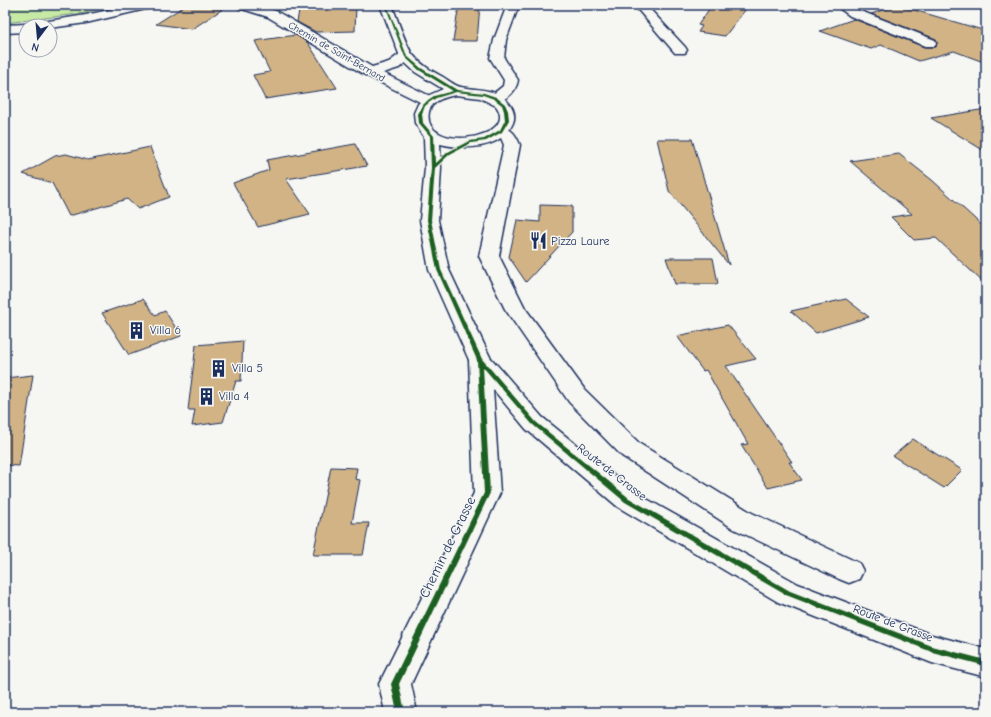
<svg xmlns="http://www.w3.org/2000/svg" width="991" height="717" viewBox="0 0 991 717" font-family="'Comic Neue',sans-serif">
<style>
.green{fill:#c6eaa4;stroke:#708c81}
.building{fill:#d1b385;stroke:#1b2f5e}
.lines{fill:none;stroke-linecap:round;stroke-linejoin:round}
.minor-casing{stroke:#1b2f5e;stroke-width:3}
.tertiary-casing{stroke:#1b2f5e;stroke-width:3}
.secondary-casing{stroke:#1b2f5e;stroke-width:3}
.minor{fill:#f6f6f2;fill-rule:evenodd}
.tertiary{fill:#f6f6f2;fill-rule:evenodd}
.secondary{fill:#f6f6f2;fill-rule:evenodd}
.cycleway-casing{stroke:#f6f6f2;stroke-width:3}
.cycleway{fill:#1b5e20;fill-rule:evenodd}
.labels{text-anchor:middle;stroke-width:3;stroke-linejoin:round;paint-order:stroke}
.far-street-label{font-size:10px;fill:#1b2f5e;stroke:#f6f6f2}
.poi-label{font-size:12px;fill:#1b2f5e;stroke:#f6f6f2;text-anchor:start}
.street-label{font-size:12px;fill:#1b2f5e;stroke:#f6f6f2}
.near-street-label{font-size:14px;fill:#1b2f5e;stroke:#f6f6f2}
</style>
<rect width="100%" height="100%" fill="#f6f6f2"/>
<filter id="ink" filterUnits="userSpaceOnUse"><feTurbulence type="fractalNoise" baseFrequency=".025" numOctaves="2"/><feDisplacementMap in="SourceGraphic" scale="8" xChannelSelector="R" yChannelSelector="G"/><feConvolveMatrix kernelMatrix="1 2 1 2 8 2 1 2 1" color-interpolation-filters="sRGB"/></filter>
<g filter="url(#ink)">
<!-- green -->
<path class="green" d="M5,5h101v2l-21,6 -80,10z"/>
<!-- building -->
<path class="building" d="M186,5h43l-37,24 -36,-5z
M300,5h56l-1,26 -39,1 -19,-10z
M459,5h21l-3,36h-24z
M712,5h37l-24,31 -27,-4 4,-6 -4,-1z
M897,5l89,26v32l-32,-12 -35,10 -38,-16 -10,4 -51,-18 34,-12 70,28h12l1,-4 -1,-4 -65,-25z
M296,35l12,8 29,45 -72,11 -12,-24 17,-3 -15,-31z
M986,109v43l-55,-34z
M657,139h35l37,126 -60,-74z
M355,144l12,22 -81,13 24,35 -52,13 -25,-44 36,-13 -2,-10z
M150,147l19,50 -31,12 -11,-10 -58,17 -17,-33 -29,-9 32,-18 11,-2 22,6z
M899,154l33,26 54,49v56l-50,-47 -22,2 -23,-23 21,-3 -62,-53z
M540,205l32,1v26l-46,50 -17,-25 8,-37 23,2z
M666,258h47l5,26h-43z
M143,299l12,16 10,-4 16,25 -52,19 -27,-42z
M846,299l23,18 -53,16 -25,-22z
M728,325l28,34 -30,7 66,96h-3l13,18 -34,8 -27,-43 7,-1 -42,-74 -3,1 -26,-35z
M243,341l-2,40h-5l-13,41 -31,4 3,-16h-7l8,-65z
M33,375l-14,91 -14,-1v-87z
M913,439l28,18 21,13 -18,18 -51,-32z
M331,467l26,1 -2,11 5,1 -8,43h17l-6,32h-50z"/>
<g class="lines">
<defs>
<path id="minor" d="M131,5h21l-2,3 -64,15 -36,5v-2h-14l2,-3 4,-1 44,-7z
M237,5h18l21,6 96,56 17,-5 12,-9h10l2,3 -14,12 -16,5 51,25 2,3 -2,3 -5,1 -5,-1 -59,-29 -97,-58 -29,-9z
M634,5h12l39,42 2,3 -2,3h-10z
M835,5h14l9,5 77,30 1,3 -1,3h-10l-75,-30z
M26,24l5,2h-5v6l-21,1v-8z
M501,126c11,3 15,9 19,19l-21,111 26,52 60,82 55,54 112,69 107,50 4,8 -4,8 -10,4 -10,-4 -105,-50 -112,-73 -53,-54 -64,-93 -26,-53 25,-111 -3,-7 -8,-7 3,-3z
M480,353l8,2 3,5 9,133 -89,191 6,28h-32l-6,-28 95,-191 -5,-133 3,-5z"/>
<path id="tertiary" d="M507,5h12l-13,35 -2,18 14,22c-2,13 -15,24 -28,21l-2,-3 15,-12 1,-6 -14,-22 4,-18z"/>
<path id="secondary" d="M380,5h12c4,11 15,43 21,50 8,10 19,16 30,22 5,3 12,9 18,10 15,3 34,1 46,14 6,6 9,14 6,22 -12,27 -48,27 -73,21l1,24 -3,52 11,50 41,87 52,60 94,76 162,91 134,51 54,14v28l-54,-14 -154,-61 -160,-95 -92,-78 -57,-69 -40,-90 -9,-50 5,-52 -1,-31 -9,-14 -1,-10 4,-9 7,-7 18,-8 -28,-17 -14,-13zM456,95l24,3 16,8c25,34 -75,48 -67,6 3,-12 17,-15 27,-17z"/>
</defs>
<!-- minor casing -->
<use href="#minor" class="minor-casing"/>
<!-- tertiary casing -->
<use href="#tertiary" class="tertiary-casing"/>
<!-- secondary casing -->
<use href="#secondary" class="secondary-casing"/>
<!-- minor -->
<use href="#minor" class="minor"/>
<!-- tertiary -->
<use href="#tertiary" class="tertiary"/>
<!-- secondary -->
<use href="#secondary" class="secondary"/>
<defs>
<path id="cycleway" d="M385,5h2l20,51 14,12 36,22 27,3 12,4 9,7 3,7 1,9 -7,12 -16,9 -15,2 -21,11 -15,14 -4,52 10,50 41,89 54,63 93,76 161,93 142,55 54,14v6l-54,-14 -146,-57 -161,-93 -93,-78 -49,-57 7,126 -91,191 6,28h-8l-6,-28 93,-191 -7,-133 -40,-90 -10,-50 4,-52 -1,-32 -11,-13 -1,-9 5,-9 5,-5 6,-4 19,-5 -34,-21 -14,-13zM456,92l27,3 11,4 8,6 2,6 1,9 -5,10 -16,9 -15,2 -21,11 -13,12 -1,-28 -11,-13 -1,-9 3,-8 5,-4 6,-4z"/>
</defs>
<!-- cycleway casing -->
<use href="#cycleway" class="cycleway-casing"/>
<!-- cycleway -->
<use href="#cycleway" class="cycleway"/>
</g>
</g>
<!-- icons -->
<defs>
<symbol id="restaurant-bare" viewBox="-9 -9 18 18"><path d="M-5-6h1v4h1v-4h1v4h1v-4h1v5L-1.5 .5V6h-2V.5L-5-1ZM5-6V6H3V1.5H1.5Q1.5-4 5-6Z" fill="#1b2f5e" stroke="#f6f6f2" stroke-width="2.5" paint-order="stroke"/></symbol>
<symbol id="building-bare" viewBox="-9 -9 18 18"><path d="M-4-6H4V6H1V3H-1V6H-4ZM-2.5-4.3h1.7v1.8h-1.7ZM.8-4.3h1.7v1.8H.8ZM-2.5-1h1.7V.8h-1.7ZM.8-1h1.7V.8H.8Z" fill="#1b2f5e" stroke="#f6f6f2" stroke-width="2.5" paint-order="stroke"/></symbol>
</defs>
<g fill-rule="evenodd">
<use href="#restaurant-bare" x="526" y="228" width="25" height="25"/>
<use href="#building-bare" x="124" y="318" width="25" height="25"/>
<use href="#building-bare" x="206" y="356" width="25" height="25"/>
<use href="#building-bare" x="194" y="384" width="25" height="25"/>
</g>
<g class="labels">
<!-- far-street labels -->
<g class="far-street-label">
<text transform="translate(337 51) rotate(30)" y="4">Chemin de Saint-Bernard</text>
</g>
<!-- poi labels -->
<g class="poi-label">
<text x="551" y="245">Pizza Laure</text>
<text x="150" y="334">Villa 6</text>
<text x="232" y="372">Villa 5</text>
<text x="219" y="400">Villa 4</text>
</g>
<!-- street labels -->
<g class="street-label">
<text transform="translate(612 472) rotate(38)" y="4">Route de Grasse</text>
<text transform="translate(893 623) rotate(21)" y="4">Route de Grasse</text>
</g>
<!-- near-street labels -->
<g class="near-street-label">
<text transform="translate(447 547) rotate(-64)" y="5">Chemin de Grasse</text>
</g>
</g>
<!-- margin -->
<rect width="991" height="717" fill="none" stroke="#f6f6f2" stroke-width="20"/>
<rect x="10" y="10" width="971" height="697" fill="none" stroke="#1b2f5e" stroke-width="1.5" filter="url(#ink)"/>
<!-- north arrow -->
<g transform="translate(38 38) rotate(196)"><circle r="19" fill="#f6f6f2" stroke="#9ea6b7"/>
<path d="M0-3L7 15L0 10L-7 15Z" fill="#1b2f5e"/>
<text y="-6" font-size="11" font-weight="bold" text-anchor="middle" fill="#1b2f5e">N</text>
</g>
</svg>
